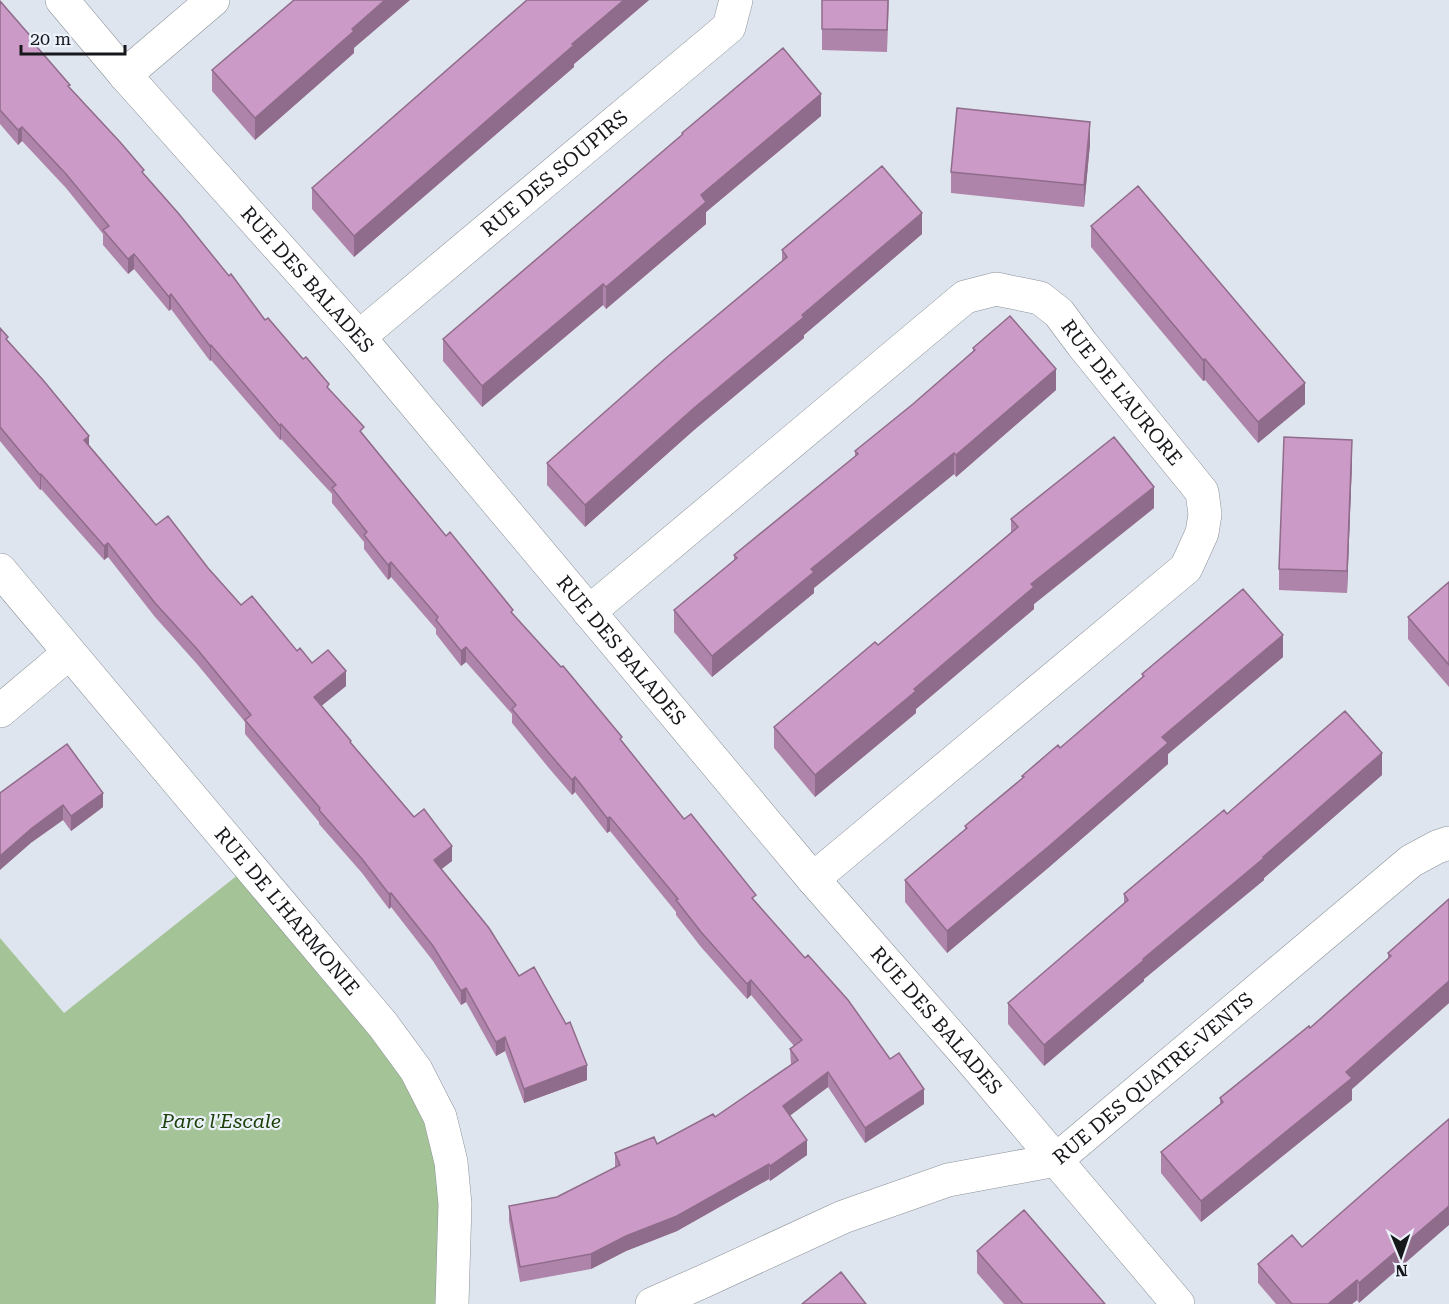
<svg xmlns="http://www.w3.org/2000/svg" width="1449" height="1304" viewBox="0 0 1449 1304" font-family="'Roboto Serif',serif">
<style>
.green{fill:#a4c396}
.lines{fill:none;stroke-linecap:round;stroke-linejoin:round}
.minor-casing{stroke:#8b9199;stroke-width:34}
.minor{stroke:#fff;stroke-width:33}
.wall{fill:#af84aa}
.shaded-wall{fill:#8f6c8b}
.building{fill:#cc9ac6;stroke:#8f6c8b;stroke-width:1.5}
.labels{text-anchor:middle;stroke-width:4.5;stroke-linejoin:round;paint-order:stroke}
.street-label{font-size:20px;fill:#16181b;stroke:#ecf2fb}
.park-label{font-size:20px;font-style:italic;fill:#1e4109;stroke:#ecf2fb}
</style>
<rect width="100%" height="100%" fill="#dfe5ee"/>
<!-- green -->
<path class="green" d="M249,866l191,251 12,187h-452v-366l64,75z"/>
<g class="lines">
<defs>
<g id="minor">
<path id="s1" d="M62,0l63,75 234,262 454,542 155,177 210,248"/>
<path d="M125,75l88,-75"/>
<path id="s2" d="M359,337l370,-310 7,-27"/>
<path id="s3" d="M0,570l383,455 33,45 24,47 11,45 4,42 -3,100"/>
<path id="s4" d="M589,612l376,-315 31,-8 44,9 19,15 23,31 120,148 3,22 -3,19 -16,35 -373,311"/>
<path d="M0,711l69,-58"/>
<path id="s5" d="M652,1304l50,-22 141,-65 105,-37 108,-20 355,-299 26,-14 12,-4"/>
</g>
</defs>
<!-- minor casing -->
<use href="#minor" class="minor-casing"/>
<!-- minor -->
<use href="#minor" class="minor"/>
</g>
<!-- wall -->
<path class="wall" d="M527,0h122l-75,64v3l-220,190 -42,-48v-21z
M822,0h67l-2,52 -65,-2z
M0,1l70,87 74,86 121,146 64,70 35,45 82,101 176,205 62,78 72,83 168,202 -59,39 -37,-56 -39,29 18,39 -37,26 -1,-2 -92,52 -51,20 -35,18 -71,13 -11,-61v-15l48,-9 58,-29v-15l42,-9 58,-27 76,-52 -1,-16 4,-3 -43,-51 -4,4 -46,-52 -25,-32v-3l-66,-81 -3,2 -32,-41 -3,3 -24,-28 -36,-44v-9l-46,-52 -5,4 -25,-32v-5l-45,-52 -3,3 -24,-31v-7l-32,-39v-9l-51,-55 -1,1 -69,-80 -1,1 -39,-52 -2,2 -35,-42 -6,5 -25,-29v-11l-37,-46 -44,-47 -4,4 -18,-21z
M354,48v5l-99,87 -43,-49v-21z
M821,116l-115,96v12l-100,85 -3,-4 -121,102 -39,-46v-22l239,-204v-2z
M1090,144l-6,63 -133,-14v-21z
M1091,226l214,178 -47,39 -53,-63 -2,1 -112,-134z
M922,234l-118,101v3l-110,92 -109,97 -38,-42v-22l235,-201v-12z
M0,328l8,13 81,104 67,80 52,43 33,37 71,58 34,23 -25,20 30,37 101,118 -11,8 146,211 -63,23 -19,-52 -9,5 -30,-54 -5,3 -28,-44 -42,-54 -2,2 -27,-36 -43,-49v-2l-74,-88v-12l-48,-58 -42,-47 -47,-60 -4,3 -63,-71 -1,1 -40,-49z
M973,348l83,42 -100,87 -2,-3 -140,114v5l-102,84 -38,-45v-22l60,-50v-5l121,-98v-6l58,-47 60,-53z
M1352,462l-5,131 -68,-3v-21z
M1154,508l-120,96v5l-118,100v4l-101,84 -41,-49v-21l104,-82 133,-113v-13z
M1449,582v105l-41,-48v-22z
M1283,657l-115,97v10l-120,104 -101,85 -42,-51v-22l60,-51v-3l57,-48v-2l38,-28 82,-71v-3z
M1382,775l-118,103v2l-120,99v2l-100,85 -36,-42v-21l116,-99v-10l103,-80z
M0,793l103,14 -32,24 -8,-11 -31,22z
M1449,899v104l-97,86v11l-151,122 -40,-49v-21l59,-48v-6l90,-70 78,-69v-6z
M1391,1169l-32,134 -2,-3 -5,4h-76l-18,-21v-19l44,-17z
M977,1251l128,53h-101l-27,-31z"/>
<!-- shaded-wall -->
<path class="shaded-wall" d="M385,0h25l-56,48v5l-99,87v-22l97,-89z
M624,0h25l-75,64v3l-220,190v-21l218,-192z
M821,94v22l-115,96v12l-100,85v-22l95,-92z
M1090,122v22l-6,63v-22z
M22,127v14l-4,4v-15z
M922,213v21l-118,101v3l-110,92 -109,97v-22l109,-97z
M134,254v15l-6,5v-15z
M603,284v21l-121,102v-21z
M171,294v15l-2,2v-14z
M211,345v15l-1,1v-15z
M1205,359v21l-2,1v-21z
M1056,369v21l-100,87v-22z
M1305,383v21l-47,39v-21z
M281,424v15l-1,1v-14z
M89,436v15l-5,-11z
M1352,440v22l-5,131v-22z
M954,453v21l-140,114v5l-102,84v-21l99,-87z
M41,474v15l-1,1v-15z
M1154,487v21l-120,96v5l-118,100v4l-101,84v-22l216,-191z
M108,543v14l-4,3v-14z
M391,562v15l-3,3v-15z
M1283,635v22l-115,97v10l-120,104 -101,85v-22l215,-194z
M466,647v15l-5,4v-15z
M346,671v15l-32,26v-15z
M1382,753v22l-118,103v2l-120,99v2l-100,85v-21l99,-86 120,-102z
M575,777v15l-3,3v-15z
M103,793v14l-32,24v-15z
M63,805v15l-31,22 -32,28v-14l32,-28z
M610,817v14l-3,2v-15z
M452,846v15l-18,14v-15z
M391,893v14l-2,2v-15z
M751,980v15l-4,4v-15z
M1449,981v22l-97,86v11l-151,122v-21z
M466,988v14l-5,3v-14z
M505,1037v14l-9,5v-14z
M587,1065v15l-63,23v-14z
M828,1072v15l-45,34v-15z
M924,1089v15l-59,39v-15z
M807,1140v15l-37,26v-15z
M769,1164v15l-92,52 -51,20 -35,18v-15z
M1449,1206v19l-90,78v-20z
M1357,1280v20l-5,4h-24z"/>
<!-- building -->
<path class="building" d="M294,0h91l-33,29 2,2 -99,87 -43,-48z
M527,0h97l-52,44 2,1 -220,191 -42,-48z
M822,0h66l-1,30 -65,-1z
M0,1l33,38 -2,1 39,45 -2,1 52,56 24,28 -2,2 37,42 50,62 2,-2 34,46 3,-2 35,41 3,-2 23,27 -2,3 37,40 -4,4 86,105 4,-4 63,78 -2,2 50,55 2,-1 59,71 -2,2 64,80 7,-5 65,81 -4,3 53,60 3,-3 40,45 42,59 9,-6 25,36 -59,39 -37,-56 -45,34 24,34 -37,26 -1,-2 -92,52 -51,20 -35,18 -71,13 -11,-61 48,-9 63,-32 -5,-12 39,-16 3,7 56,-30 2,3 83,-57 -8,-11 12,-9 -51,-60 -4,4 -46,-52 -25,-32 2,-1 -68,-82 -3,1 -32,-41 -3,3 -24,-28 -36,-43 4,-4 -50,-58 -5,4 -25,-31 2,-3 -47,-55 -3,3 -24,-30 3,-3 -35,-44 4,-3 -55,-61 -1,2 -69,-81 -1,1 -39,-52 -2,3 -35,-43 -6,5 -25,-29 6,-4 -43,-52 -44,-47 -4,3 -18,-20z
M783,48l38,46 -120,101 5,7 -100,85 -3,-3 -121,102 -39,-47 240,-205 -1,-1z
M957,108l133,14 -6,63 -133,-13z
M882,166l40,47 -120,102 2,2 -110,91 -109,97 -38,-42 119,-105 121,-101 -5,-7z
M1138,186l167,197 -47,39 -53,-63 -2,1 -112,-134z
M1010,316l46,53 -100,86 -2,-2 -143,116 3,3 -102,84 -38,-46 63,-52 -3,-3 124,-101 -3,-3 58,-47 62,-54 -2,-2z
M0,328l8,9 -2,2 37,41 46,56 -5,4 72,85 12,-9 40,52 33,37 11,-9 45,55 3,-3 12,15 16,-13 18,21 -32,26 37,44 -1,1 64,75 10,-8 28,37 -18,14 55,68 30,48 15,-9 32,57 4,-2 17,43 -63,24 -19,-52 -9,5 -30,-54 -5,3 -28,-45 -42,-53 -2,1 -27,-35 -43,-49 1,-2 -75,-88 6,-5 -54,-66 -42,-46 -47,-60 -4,3 -63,-72 -1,1 -40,-48z
M1114,437l40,50 -123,97 3,3 -120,102 2,2 -101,84 -41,-48 101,-85 3,3 140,-118 -7,-8z
M1284,437l68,3 -5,131 -68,-2z
M1449,582v83l-41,-48z
M1243,589l40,46 -121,102 6,6 -120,104 -101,84 -42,-51 62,-52 -2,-2 59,-49 -2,-1 36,-31 2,3 84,-72 -2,-2z
M1345,711l37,42 -119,104 1,1 -121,101 1,1 -100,85 -36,-42 120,-103 -4,-6 100,-84 3,4z
M67,744l36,49 -32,23 -8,-11 -31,23 -32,28v-63z
M1449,899v82l-103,91 6,6 -151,123 -40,-49 62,-50 -3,-4 89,-72 1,2 81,-72 -3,-3z
M1449,1119v87l-90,77 -2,-3 -29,24h-36l-34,-40 34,-29 10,12 89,-78z
M1024,1210l81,94h-82l-46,-53z
M841,1272l25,32h-64z"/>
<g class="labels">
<!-- street labels -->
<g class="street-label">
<text dy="7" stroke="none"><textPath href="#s2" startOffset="255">RUE DES SOUPIRS</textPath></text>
<text dy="7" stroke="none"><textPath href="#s1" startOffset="372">RUE DES BALADES</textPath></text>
<text dy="7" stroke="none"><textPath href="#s4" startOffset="693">RUE DE L'AURORE</textPath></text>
<text dy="7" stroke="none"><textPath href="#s1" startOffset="858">RUE DES BALADES</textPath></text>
<text dy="7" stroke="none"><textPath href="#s3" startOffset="446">RUE DE L'HARMONIE</textPath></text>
<text dy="7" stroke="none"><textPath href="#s1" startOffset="1344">RUE DES BALADES</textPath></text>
<text dy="7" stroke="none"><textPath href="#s5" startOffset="558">RUE DES QUATRE-VENTS</textPath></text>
</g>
<!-- park labels -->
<g class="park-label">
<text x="221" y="1128">Parc l'Escale</text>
</g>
</g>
<!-- north arrow -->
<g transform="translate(1401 1256) rotate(178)" stroke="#ecf2fb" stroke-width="4.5" paint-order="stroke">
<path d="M0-4.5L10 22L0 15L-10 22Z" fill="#16181b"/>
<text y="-9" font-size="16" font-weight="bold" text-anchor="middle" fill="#16181b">N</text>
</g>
<!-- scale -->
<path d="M21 45v9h104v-9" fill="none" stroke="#16181b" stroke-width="3"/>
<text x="30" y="45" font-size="18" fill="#16181b" stroke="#ecf2fb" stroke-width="4.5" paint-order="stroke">20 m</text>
</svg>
